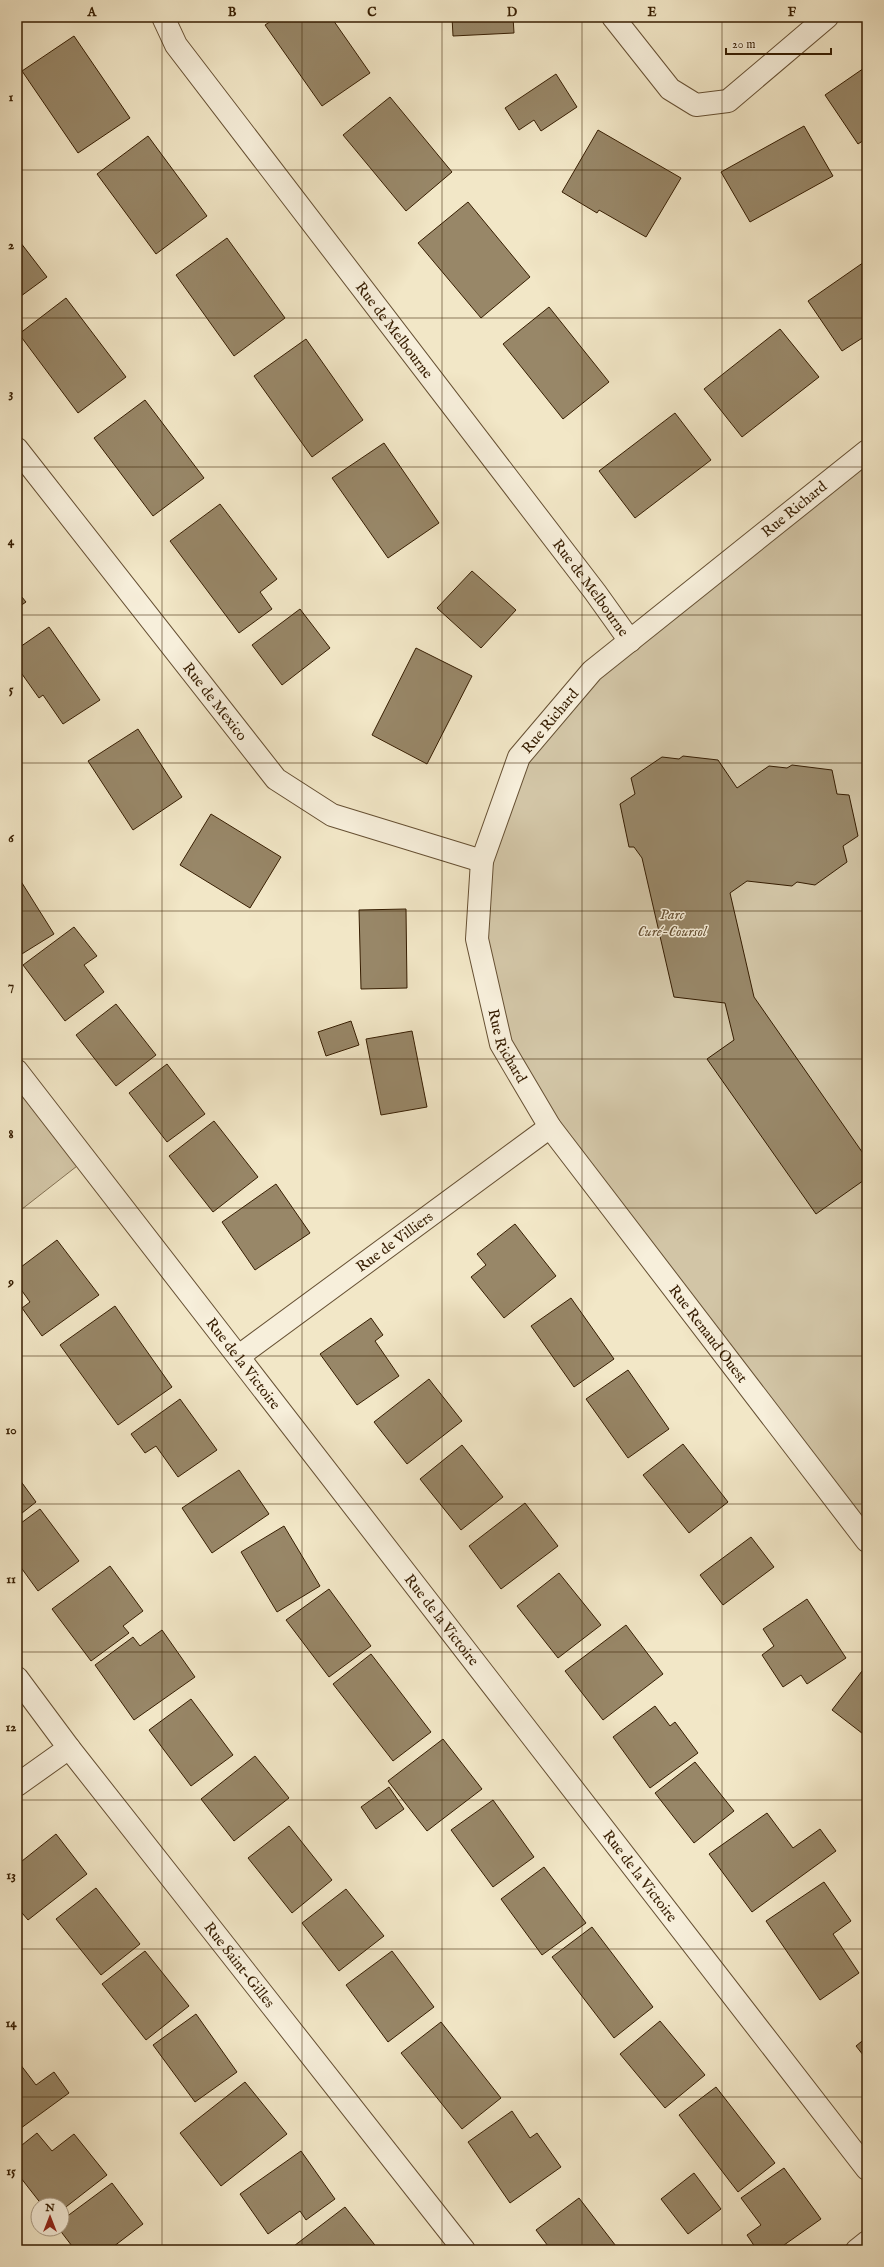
<svg xmlns="http://www.w3.org/2000/svg" width="884" height="2267" viewBox="0 0 884 2267" font-family="'IM FELL English',serif">
<style>
.green{fill:#d2c5a6;stroke:#847254}
.building{fill:#988768;stroke:#371e02}
.lines{fill:none;stroke-linecap:round;stroke-linejoin:round}
.street-casing{stroke:#665033;stroke-width:24}
.street{stroke:#f7efdb;stroke-width:22}
.grid{fill:none;stroke:#371e02;stroke-width:1;stroke-opacity:0.55}
.labels{text-anchor:middle;stroke-width:3;stroke-linejoin:round;paint-order:stroke}
.street-label{font-size:15px;fill:#371e02;stroke:#f7efdb}
.park-label{font-size:15px;font-style:italic;fill:#665033;stroke:#f7efdb}
.neatline{fill:none;stroke:#371e02;stroke-width:1.5}
.grid-label{font-size:13px;text-anchor:middle;font-weight:bold;fill:#371e02}
</style>
<rect width="100%" height="100%" fill="#f2e7c7"/>
<filter id="stains"><feTurbulence type="fractalNoise" baseFrequency=".005" numOctaves="4"/><feColorMatrix values="0 0 0 0 .2 0 0 0 0 .09 0 0 0 0 .02 0 0 0 .5 -.17"/></filter>
<radialGradient id="worn" r=".72"><stop offset=".6" stop-color="#630" stop-opacity="0"/><stop offset="1" stop-color="#630" stop-opacity=".3"/></radialGradient>
<!-- green -->
<path class="green" d="M867,451v1090l-366,-497 -24,-105 5,-78 37,-104 73,-86z
M17,1071l69,88 -69,54z"/>
<!-- building -->
<path class="building" d="M277,17h54l39,56 -48,33 -57,-81z
M452,17h61l1,16 -61,3z
M74,36l56,82 -52,35 -56,-82z
M867,66v72l-9,6 -33,-49z
M556,74l21,33 -36,24 -7,-11 -15,10 -14,-22z
M390,97l62,75 -46,39 -63,-76z
M804,126l29,50 -83,46 -29,-50z
M598,130l83,48 -35,59 -47,-27 -2,3 -35,-21z
M148,136l59,80 -51,38 -59,-80z
M468,202l62,75 -49,41 -63,-75z
M17,238l30,39 -30,22z
M227,238l58,80 -51,38 -58,-81z
M867,260v75l-25,16 -34,-50z
M66,298l60,79 -48,36 -59,-79z
M549,307l60,75 -46,37 -60,-75z
M780,329l39,48 -77,60 -38,-48z
M306,339l57,81 -51,37 -58,-81z
M145,400l59,78 -51,38 -59,-78z
M675,413l36,47 -76,58 -36,-47z
M384,443l55,80 -51,35 -56,-80z
M220,504l57,75 -17,13 12,17 -33,24 -69,-92z
M472,571l44,39 -35,38 -44,-40z
M17,591l9,11 -9,6z
M300,609l30,39 -48,37 -30,-40z
M49,627l51,73 -37,24 -20,-29 -4,3 -22,-31v-18z
M416,648l56,28 -45,88 -55,-29z
M138,729l44,68 -49,33 -45,-69z
M683,756l35,4 19,28 32,-22 18,2 5,-3 40,5 5,24 12,1 9,41 -15,10 4,16 -32,23 -18,-3 -5,4 -45,-5 -17,12 24,104 113,162v19l-51,36 -109,-155 27,-19 -9,-37 -51,-6 -32,-139 -8,-11h-5l-9,-43 15,-10 -4,-16 31,-21 17,2z
M211,814l70,43 -31,51 -70,-43z
M17,875l37,59 -37,23z
M406,909l1,79 -46,1 -2,-79z
M74,927l23,29 -13,9 20,27 -39,29 -42,-56z
M116,1004l40,51 -40,31 -40,-51z
M351,1021l8,24 -33,11 -8,-24z
M412,1031l15,76 -46,8 -15,-76z
M167,1064l38,50 -38,28 -38,-49z
M214,1121l44,56 -45,35 -44,-56z
M276,1184l34,49 -55,37 -33,-48z
M515,1224l41,52 -52,42 -33,-41 15,-12 -9,-11z
M57,1240l42,55 -57,41 -20,-28 8,-6 -13,-18v-14z
M571,1298l43,61 -40,28 -43,-61z
M115,1306l57,81 -54,38 -58,-80z
M371,1318l12,17 -8,6 24,35 -42,29 -37,-51z
M628,1370l41,59 -41,29 -42,-59z
M429,1379l33,42 -55,43 -33,-42z
M180,1399l37,51 -39,27 -22,-31 -11,7 -14,-19z
M683,1444l45,58 -39,31 -46,-58z
M462,1445l41,52 -42,33 -41,-51z
M239,1470l30,44 -57,39 -30,-45z
M17,1476l19,26 -19,15z
M525,1503l33,43 -57,43 -32,-43z
M40,1509l39,52 -41,30 -21,-29v-36z
M284,1526l36,60 -43,26 -36,-60z
M751,1537l23,30 -51,38 -23,-30z
M110,1566l33,45 -20,15 6,7 -38,28 -39,-52z
M559,1573l42,52 -43,33 -41,-52z
M329,1589l42,57 -42,31 -43,-57z
M807,1599l39,59 -39,26 -6,-9 -18,12 -21,-32 12,-9 -11,-17z
M626,1625l37,49 -60,46 -38,-49z
M162,1630l33,47 -61,43 -39,-55 38,-28 7,9z
M371,1654l60,78 -38,29 -60,-77z
M862,1671l5,4v62l-35,-27z
M191,1699l42,56 -42,31 -42,-56z
M655,1706l15,20 5,-4 23,31 -48,35 -37,-51z
M443,1739l39,50 -55,42 -39,-50z
M255,1756l34,42 -55,43 -33,-42z
M695,1762l39,49 -40,32 -39,-50z
M389,1787l15,22 -28,20 -15,-22z
M493,1800l41,57 -41,30 -42,-57z
M767,1813l26,35 27,-19 16,22 -84,61 -43,-58z
M289,1826l43,54 -40,33 -44,-55z
M56,1834l31,40 -59,46 -11,-13v-42z
M544,1867l42,56 -44,32 -41,-56z
M824,1882l27,39 -18,13 26,39 -39,27 -54,-79z
M96,1888l44,56 -39,31 -45,-56z
M346,1889l38,47 -45,35 -37,-48z
M592,1927l61,80 -39,31 -62,-81z
M145,1951l44,55 -43,34 -44,-56z
M392,1951l42,56 -46,35 -42,-57z
M196,2014l41,58 -42,30 -42,-57z
M660,2021l45,54 -40,33 -45,-54z
M441,2022l60,76 -39,31 -61,-76z
M867,2037v23l-11,-14z
M20,2064l16,21 18,-13 15,21 -52,38v-65z
M245,2082l42,52 -66,52 -41,-53z
M716,2087l59,76 -37,29 -59,-77z
M512,2111l18,27 7,-5 24,34 -51,36 -42,-61z
M37,2133l15,18 22,-17 33,41 -45,35v-5h-20l-25,-32v-24z
M301,2151l34,48 -29,21 -6,-9 -32,23 -28,-40z
M784,2168l37,51 -44,31h-20l-10,-15 14,-10 -20,-27z
M694,2173l27,36 -33,25 -27,-35z
M112,2183l31,41 -34,26h-34l-16,-21h3v-9z
M579,2198l40,52h-68l-15,-20z
M345,2207l33,42 -87,1 -1,-1z"/>
<g class="lines">
<defs>
<g id="street">
<path id="s1" d="M163,17l13,28 419,547 35,49"/>
<path d="M613,17l57,72 26,16 32,-4 99,-84"/>
<path id="s2" d="M17,449l259,330 56,36 150,46"/>
<path id="s3" d="M867,451l-275,220 -73,86 -37,104 -5,78 24,105 49,83 317,414"/>
<path id="s4" d="M17,1071l850,1098"/>
<path id="s5" d="M239,1356l311,-229"/>
<path id="s6" d="M17,1678l52,70 395,502"/>
<path d="M17,1785l52,-37"/>
<path d="M857,2250l10,-8"/>
</g>
</defs>
<!-- street casing -->
<use href="#street" class="street-casing"/>
<!-- street -->
<use href="#street" class="street"/>
</g>
<!-- grid -->
<path class="grid" d="M162,17v2233M302,17v2233M442,17v2233M582,17v2233M722,17v2233M17,170h850M17,318h850M17,467h850M17,615h850M17,763h850M17,911h850M17,1059h850M17,1208h850M17,1356h850M17,1504h850M17,1652h850M17,1800h850M17,1949h850M17,2097h850"/>
<g class="labels">
<!-- street labels -->
<g class="street-label">
<text dy="5" stroke="none"><textPath href="#s1" startOffset="390">Rue de Melbourne</textPath></text>
<text transform="translate(794 509) rotate(-39)" y="5">Rue Richard</text>
<text dy="5" stroke="none"><textPath href="#s1" startOffset="714">Rue de Melbourne</textPath></text>
<text dy="5" stroke="none"><textPath href="#s2" startOffset="321">Rue de Mexico</textPath></text>
<text transform="translate(550 721) rotate(-50)" y="5">Rue Richard</text>
<text dy="5" stroke="none"><textPath href="#s3" startOffset="765">Rue Richard</textPath></text>
<text dy="5" stroke="none"><textPath href="#s5" startOffset="193">Rue de Villiers</textPath></text>
<text dy="5" stroke="none"><textPath href="#s3" startOffset="1118">Rue Renaud Ouest</textPath></text>
<text dy="5" stroke="none"><textPath href="#s4" startOffset="370">Rue de la Victoire</textPath></text>
<text dy="5" stroke="none"><textPath href="#s4" startOffset="694">Rue de la Victoire</textPath></text>
<text dy="5" stroke="none"><textPath href="#s4" startOffset="1018">Rue de la Victoire</textPath></text>
<text dy="5" stroke="none"><textPath href="#s6" startOffset="363">Rue Saint-Gilles</textPath></text>
</g>
<!-- park labels -->
<g class="park-label">
<text x="672" y="919">Parc<tspan x="672" dy="17">Curé-Coursol</tspan></text>
</g>
</g>
<!-- margin -->
<rect width="884" height="2267" fill="none" stroke="#f2e7c7" stroke-width="44"/>
<!-- north arrow -->
<g transform="translate(50 2217)"><circle r="19" fill="#f7efdb" stroke="#aa9b84"/>
<path d="M0-3L7 15L0 10L-7 15Z" fill="#8f2418"/>
<text y="-6" font-size="11" font-weight="bold" text-anchor="middle" fill="#371e02">N</text>
</g>
<!-- scale -->
<path d="M726 48v6h105v-6" fill="none" stroke="#371e02" stroke-width="2"/>
<text x="732" y="48" font-size="12" fill="#371e02" stroke="#f7efdb" stroke-width="3" paint-order="stroke">20 m</text>
<rect x="22" y="22" width="840" height="2223" class="neatline"/>
<g class="grid-label">
<text x="92" y="16">A</text>
<text x="232" y="16">B</text>
<text x="372" y="16">C</text>
<text x="512" y="16">D</text>
<text x="652" y="16">E</text>
<text x="792" y="16">F</text>
<text x="11" y="101">1</text>
<text x="11" y="249">2</text>
<text x="11" y="397">3</text>
<text x="11" y="545">4</text>
<text x="11" y="693">5</text>
<text x="11" y="842">6</text>
<text x="11" y="990">7</text>
<text x="11" y="1138">8</text>
<text x="11" y="1286">9</text>
<text x="11" y="1434">10</text>
<text x="11" y="1583">11</text>
<text x="11" y="1731">12</text>
<text x="11" y="1879">13</text>
<text x="11" y="2027">14</text>
<text x="11" y="2175">15</text>
</g>
<rect width="100%" height="100%" filter="url(#stains)"/>
<rect width="100%" height="100%" fill="url(#worn)"/>
</svg>
